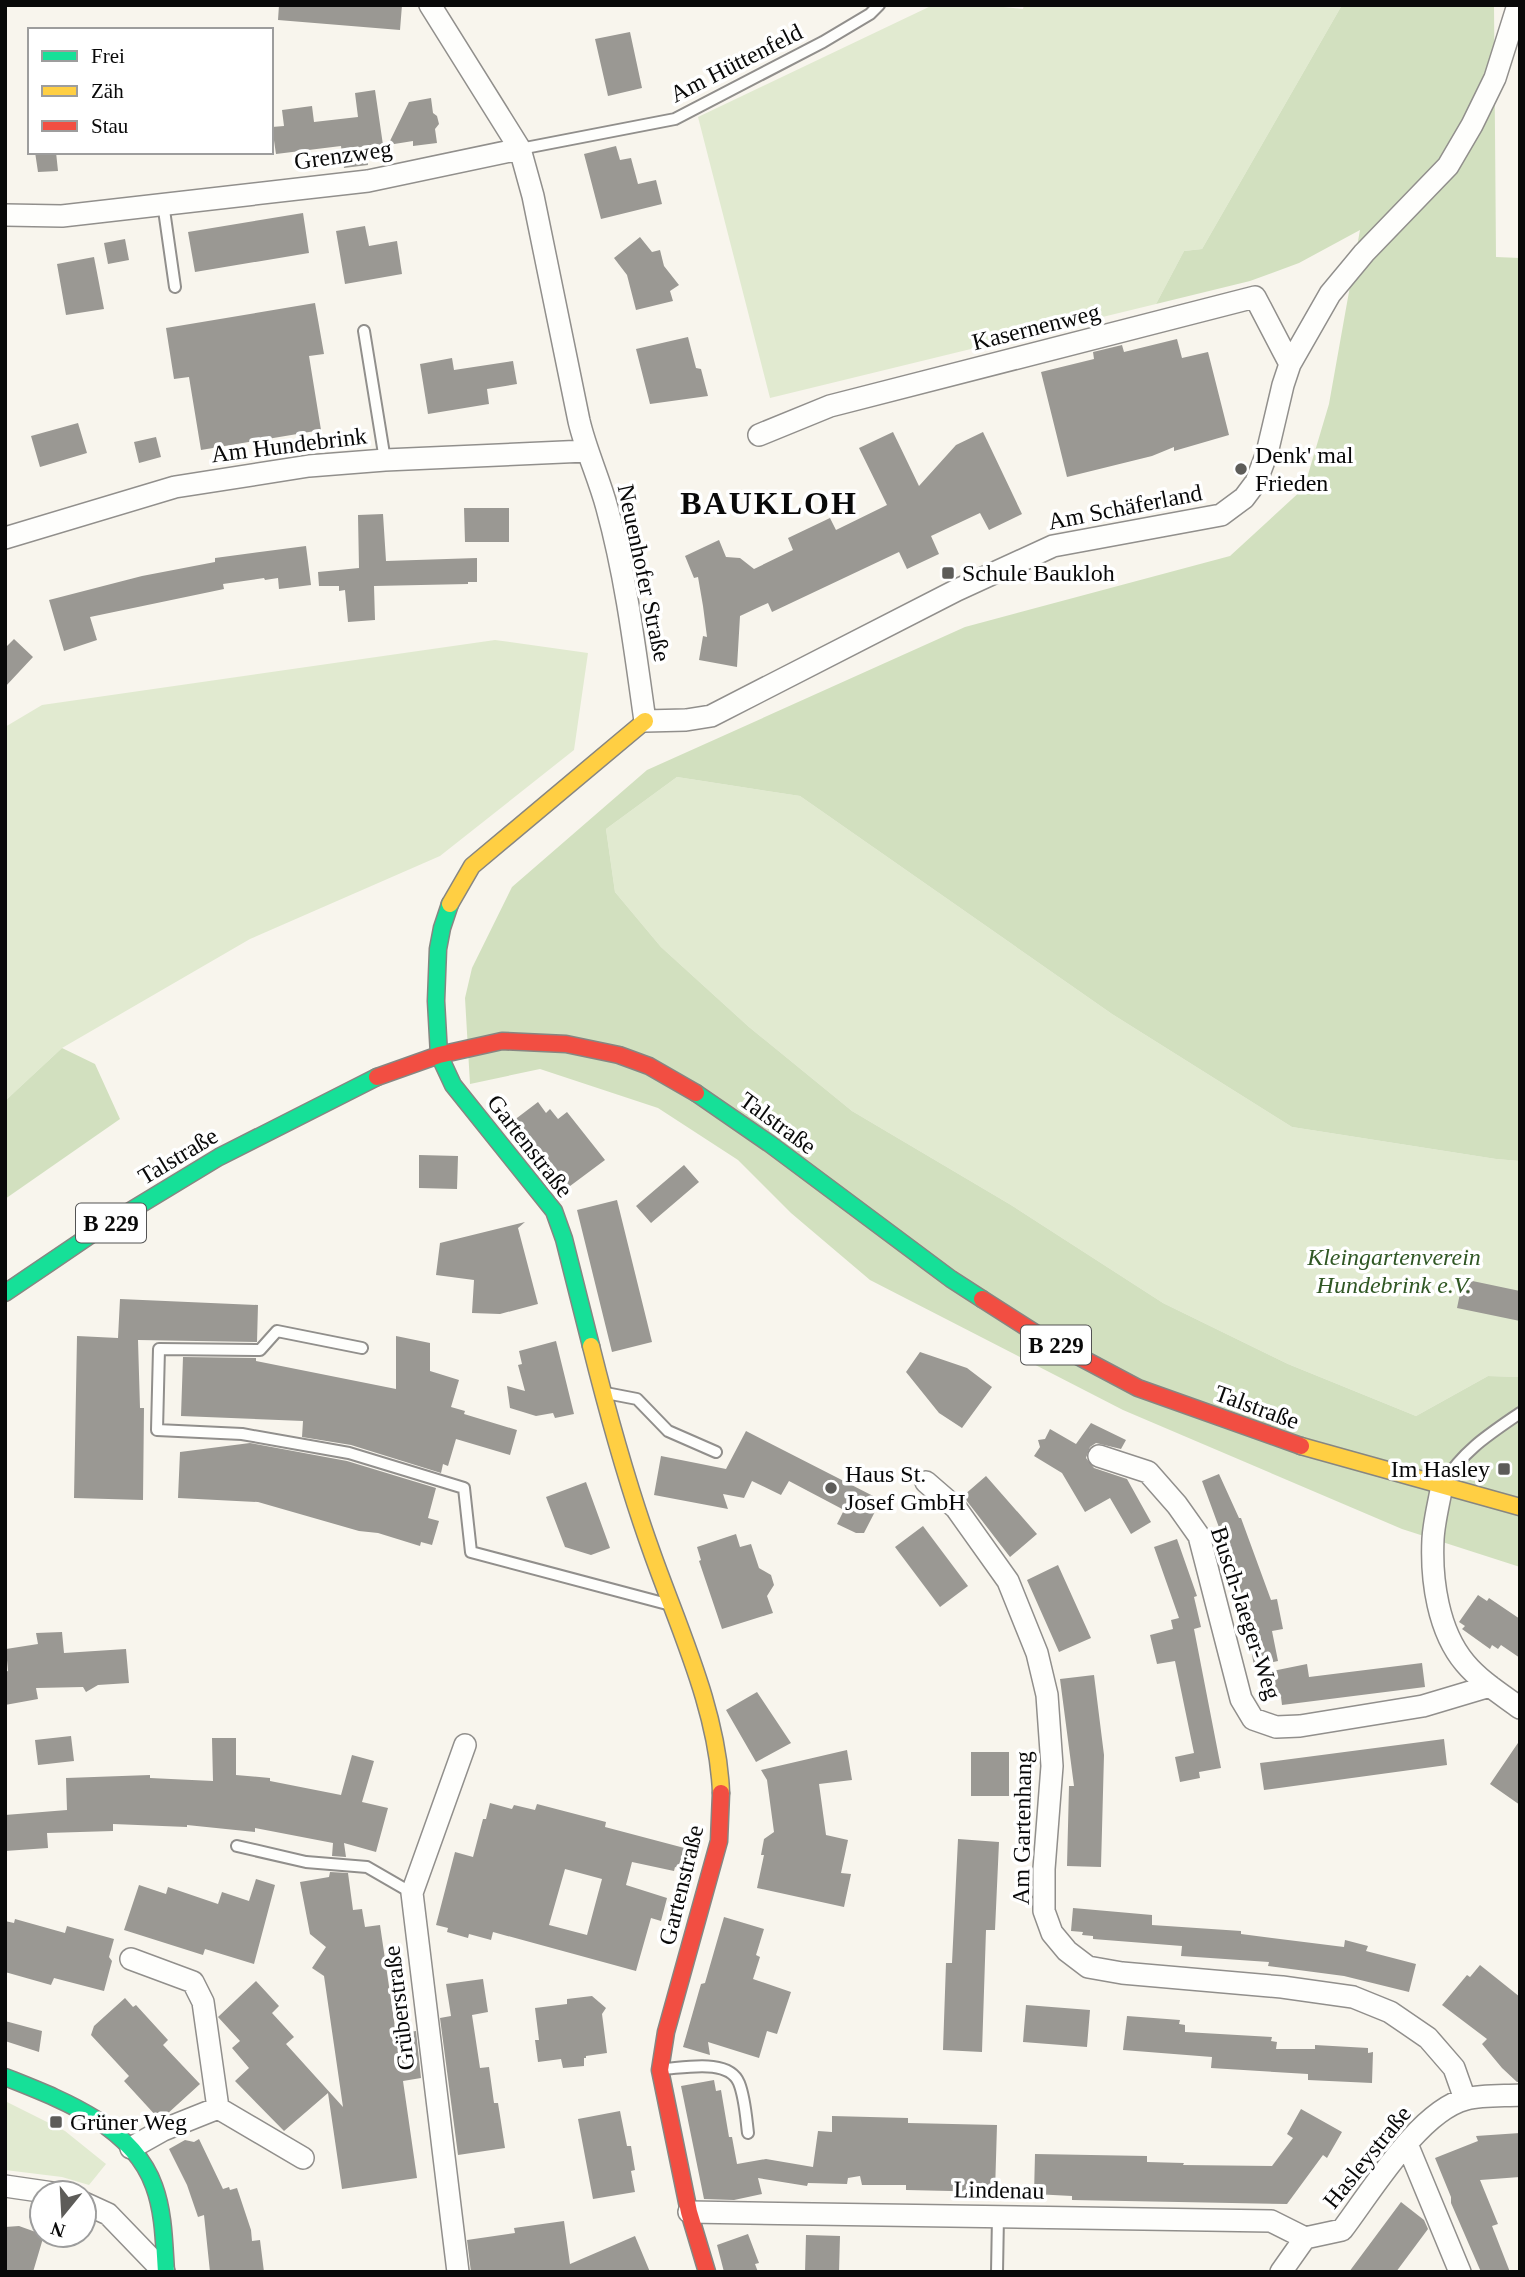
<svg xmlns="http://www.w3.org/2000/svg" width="1525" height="2277" viewBox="0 0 1525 2277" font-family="'Times New Roman',serif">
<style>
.green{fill:#e1ead0}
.forest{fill:#d2e0bf}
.building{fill:#9a9893;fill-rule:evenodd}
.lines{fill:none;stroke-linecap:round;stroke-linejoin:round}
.lane-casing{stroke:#918f8c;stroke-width:14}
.street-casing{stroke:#918f8c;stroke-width:24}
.fast-casing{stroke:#878682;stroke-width:19}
.slow-casing{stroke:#878682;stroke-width:19}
.jam-casing{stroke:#878682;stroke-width:19}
.lane{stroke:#fefefc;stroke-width:10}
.street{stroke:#fefefc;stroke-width:21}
.fast{stroke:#16e098;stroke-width:16}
.slow{stroke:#ffcf43;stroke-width:16}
.jam{stroke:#f24e42;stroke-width:16}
.poi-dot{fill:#5d5c59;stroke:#fff;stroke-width:2.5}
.labels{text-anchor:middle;stroke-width:7;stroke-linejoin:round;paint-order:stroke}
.shield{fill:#fff;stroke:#535353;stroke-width:2}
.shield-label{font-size:23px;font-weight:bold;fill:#090909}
.street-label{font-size:24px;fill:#090909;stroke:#fff}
.poi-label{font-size:24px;fill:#090909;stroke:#fff;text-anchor:start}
.park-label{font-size:24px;font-style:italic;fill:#305724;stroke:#fff}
.district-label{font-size:32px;font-weight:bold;letter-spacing:2px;fill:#090909;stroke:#fff}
</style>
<rect width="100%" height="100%" fill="#f8f5ed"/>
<!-- green -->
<path class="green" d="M933,5h51l39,4 1,-4h318l-140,244 -18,2 -28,53 -386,94 -72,-281z
M495,640l93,13 -14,97 -134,106 -190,83 -188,109 -57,53v-374l37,-22z
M677,777l123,19 312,218 180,113 204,32 24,2v216l-32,-1 -72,40 -128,-52 -125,-61 -152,-98 -159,-94 -103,-84 -88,-80 -46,-55 -9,-63z
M5,2101l60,30 41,33 -17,21 -27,-8 -57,-7z"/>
<!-- forest -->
<path class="forest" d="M1342,5h152l2,252 24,1v903l-24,-2 -204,-32 -180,-113 -312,-218 -123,-19 -71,52 9,63 46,55 88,80 103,84 159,94 152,98 125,61 128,52 72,-40 32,1v190l-118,-38 -279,-119 -253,-130 -79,-67 -53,-53 -80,-52 -118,-39 -70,15 -5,-86 7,-30 40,-81 135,-117 318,-143 265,-71 74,-68 25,-84 31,-174 -61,33 -49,18 -94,23 28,-53 18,-2z
M62,1048l33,16 25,55 -115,80v-98z"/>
<!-- building -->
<path class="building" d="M279,5h123l-2,25 -122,-10z
M630,32l12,56 -34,8 -13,-57z
M375,90l8,55 -17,3 2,17 -24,3 -3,-22 -65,8 -4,-27 12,-1 -2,-16 30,-4 2,16 44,-5 -3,-24z
M431,98l2,15 4,3 2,8 -4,5 2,14 -24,3v-5l-25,4 21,-43z
M616,146l4,14 11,-2 7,26 18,-4 6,24 -61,15 -17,-65z
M35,152h21l2,19 -20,1z
M303,213l6,40 -114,19 -7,-40z
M365,226l4,20 28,-5 5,33 -57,10 -9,-53z
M640,237l12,15 8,-2 4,16 15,19 -9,6 3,10 -37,9 -9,-35 -13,-17z
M125,239l4,21 -21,4 -4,-21z
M94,257l10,52 -38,6 -9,-51z
M315,303l9,51 -15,2 12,74 -120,20 -12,-73 -15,2 -8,-51z
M688,337l8,31 5,1 7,27 -58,8 -14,-55z
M1177,339l5,19 26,-6 21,83 -55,16v-4l-22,9 -85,21 -26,-105 53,-13 -1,-7 29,-7 2,7z
M452,358l2,12 59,-9 4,23 -30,5 2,15 -61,10 -8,-50z
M78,423l9,30 -47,14 -9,-31z
M893,432l26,54 37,-41 27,-13 39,82 -33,16 -9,-17 -49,23 8,18 -32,15 -8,-17 -127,60 -4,-9 -28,13 -3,51 -38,-7 4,-24 4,1 -4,-31 -5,-29 -4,1 -9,-22 34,-16 7,17 14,1 14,11 39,-19 -5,-12 42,-20 6,12 51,-25 -28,-57z
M156,437l5,20 -22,6 -5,-21z
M464,508h45v34h-44z
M383,514l3,47 91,-3v24h-9v2l-94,2 1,34 -27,2 -3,-32 -6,1v-5h-20l-1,-14 41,-4 -1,-53z
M306,546l5,39 -32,4 -1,-11 -13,2 -1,-2 -41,6 1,5 -134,28 7,23 -33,11 -15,-51 93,-24 73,-14v-4z
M14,639l19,18 -28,30v-39z
M538,1102l8,11 4,-4 8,10 9,-7 38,48 -43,32 -53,-68z
M419,1155l39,1 -1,33 -38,-1z
M684,1165l15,17 -48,41 -15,-17z
M617,1200l35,142 -40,10 -35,-142z
M525,1222l-7,6 20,76 -38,10 -28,-1 2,-33 -38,-5 4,-32z
M1463,1279l57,12v30l-63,-13z
M120,1299l138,6 -1,37 -119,-2 2,68h4l-1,92 -69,-2 3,-162 41,2z
M396,1336l34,7v28l29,9 -8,27 14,4 -1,3 53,16 -7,25 -54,-16 -8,27 -5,-2 -2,9 -90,-28 -49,-8 1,-16 -122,-5 2,-59 73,1v3l140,28z
M556,1341l18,73 -19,4 -2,-5 -17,3 -26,-8 -3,-22 18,5 -7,-26 4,-1 -3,-13z
M920,1352l47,16 25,19 -30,41 -23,-15 -33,-41z
M1091,1423l35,17 -5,9 -25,-6 -6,4 -4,11 8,10 33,11 24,43 -20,12 -21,-36 -25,14 -23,-39 -28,-17 6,-9 -2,-7 7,-1 5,-10 26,15z
M746,1431l135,69 -17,33h-8l-19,-9 7,-14 -55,-29 -8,14 -29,-14 -8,17 -21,-4 5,15 -74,-14 7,-39 65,13z
M250,1443l97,18 89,27 -8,30 11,3 -7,24 -11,-3 -1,4 -42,-13 -19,-2 -101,-29 -80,-4 2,-46z
M1219,1474l20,44h2l30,82 6,-1 6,30 -11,2 6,30 -24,5 -15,-84 -37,-101z
M986,1476l51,58 -27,23 -47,-61z
M586,1482l24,66 -19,7 -26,-8 -19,-50z
M923,1526l45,60 -28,21 -45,-60z
M736,1534l4,13 11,-3 8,24 12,7 3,10 -7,11 6,17 -51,16 -23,-68 2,-1 -4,-13z
M1177,1539l20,57 -3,1 7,30 -7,2 27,139 -22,4 1,6 -20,4 -5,-25 19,-4 -13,-63 -6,-29 -18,3 -7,-29 23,-6 -2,-9 8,-2 -25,-71z
M1058,1565l33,73 -32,14 -32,-72z
M1478,1595l9,6 2,-3 31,21v39l-19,-13 -3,4 -6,-4 -2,4 -28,-20 3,-3 -6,-4z
M62,1632l2,21 62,-4 3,34 -31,2 -12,7 -3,-5 -47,1 2,11 -33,6v-33l3,-1 -2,-22 32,-5 -2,-11z
M1422,1663l3,24 -143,18 -1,-8 -11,2 -3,-27 40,-8 2,13z
M1094,1675l10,80 -3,112 -34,-1 2,-80h5l-14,-107z
M757,1692l34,51 -35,19 -30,-52z
M71,1736l3,25 -36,4 -3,-25z
M212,1738h24v37l34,3v3l71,14 11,-40 22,6 -12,41 26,6 -12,44 -32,-9 2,14 -14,-1 1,-13 -78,-15v4l-68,-7v2l-74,-3v7l-66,2 1,15 -43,3v-36l62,-5 -1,-32 84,-3v3l63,3z
M1444,1739l3,26 -183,25 -4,-27z
M1520,1740v65l-30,-21z
M847,1750l5,30 -33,4 7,51 22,5 -7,33 10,1 -7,33 -87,-19 7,-33h-3l3,-16 10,-7 -7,-52 -6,-10z
M971,1752h38v44h-38z
M490,1803l22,6 2,-4 21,5 2,-6 69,18 -1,5 87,23 -6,20 -11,-3 -1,4 -42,-9 -6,23 41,13 -6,23 -10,-3 -15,53 -143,-39 -2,8 -22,-6 -1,4 -21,-6 1,-4 -12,-3 19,-73 18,5 10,-38h3zM565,1869l37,10 -15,56 -38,-10z
M958,1839l41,3 -4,88h-9l-4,122 -39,-2 3,-87h6z
M330,1872l18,1 5,37 9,-1 3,18 15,-2 16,109 20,-3 5,47 -18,3 14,97 -75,11 -14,-96 -44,38 -49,-50 14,-13 -17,-20 8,-7 -22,-24 38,-36 23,25 -7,7 22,24 -8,7 57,63 -19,-131 -12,-8 14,-21 -16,-13 -10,-52 29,-5z
M256,1879l19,6 -21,79 -49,-15 -2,6 -79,-25 15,-45 27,9 2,-7 50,17 4,-12 27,9z
M1073,1908l79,7v10l89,6v3l103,13 1,-7 23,6 -2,5 50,13 -7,28 -65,-16 -76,-10 1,-4 -88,-6 1,-10 -89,-7v-3l-11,-1 1,-3 -12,-1z
M724,1917l40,12 -8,26 4,2 -7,22 38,13 -14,42 -10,-3 -8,27 -51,-16 2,13 -27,-8 18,-63 4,-1z
M15,1919l50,14 2,-7 47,13 -5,18 3,4 -8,30 -50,-13 -3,7 -46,-13v-51l9,2z
M1480,1965l40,32v85h-3l-15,-14 -20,-24 5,-5 -45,-34 25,-30 3,2z
M483,1979l5,33 -16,3 8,53 9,-1 5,36h4l7,45 -47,7 -18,-137 11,-2 -5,-32z
M592,1996l14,12 -4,6 5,39 -21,3v2h-2v8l-21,2 -2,-9 -23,3 -3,-22h4l-4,-32 32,-4v-5z
M125,1998l8,9 3,-2 32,35 -5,5 37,39 -34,31 -8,3 -34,-37 5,-5 -38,-41 3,-9z
M1026,2005l64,5 -3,37 -64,-5z
M1127,2016l53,4 -1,4 6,1v7l87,5 -1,4 6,1 -1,7h39v-4l53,3v5l5,-1 -1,31 -64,-3v-6l-97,-6 1,-11 -89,-7z
M5,2021l37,10 -3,21 -34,-11z
M714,2080l2,11 5,-1 8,47h3l5,27 29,-5 47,8 5,-36 14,1v-16l76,2v5l89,2 -2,67 -89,-2v-5h-44l-2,-9 -12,2 -1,6 -39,-1 -1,3 -49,-8 4,16 -28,6 -30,-1 -23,-113z
M1301,2109l41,23 -15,26 -4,-3 -36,49 -215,-4v-4l-38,-2 1,-40 112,2v6l37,1 -1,2 89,1 21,-28 -6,-4z
M620,2111l7,35h4l4,24 -4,1 4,21 -42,7 -15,-80z
M1520,2133v44l-40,3 18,44 -6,2 18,46h-29l-30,-69v-6l-16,-39 43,-17 -2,-5z
M199,2139l24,50 6,-2 1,3 7,-2 14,42 1,11 8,-1 4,32h-54l-6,-57 -6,2 -11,-32 -18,-36 16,-9 9,2z
M1401,2202l23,18 4,9 -32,43h-47z
M564,2221l6,43 65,-28 15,36h-179l-4,-32 48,-7 -1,-5z
M19,2226l25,9 -11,37h-28v-45z
M748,2234l11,29 -4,1 3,8h-34l-7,-27z
M806,2235l34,1 -1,36h-34z"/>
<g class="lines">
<defs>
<path id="lane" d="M520,149l155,-30 148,-77 47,-28 9,-9
M163,203l12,84
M364,331l21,129
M362,1348l-85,-17 -17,19 -101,-1 -2,81 85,4 107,19 115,35 7,64 196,52
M606,1393l31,6 31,32 48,21
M1443,1483c21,-33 45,-48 77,-70
M237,1846l69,16 61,5 45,26
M662,2069c22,-1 67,-11 77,14 6,15 7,34 9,50
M997,2272l1,-56"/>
<path id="street" d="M430,5l90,144 13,47 46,225c7,30 20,57 28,87 19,69 28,142 38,213l41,-1 25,-4 246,-126 96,-44 168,-31 23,-17 12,-16 11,-29 16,-68 7,-21 40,-70 34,-41 84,-87 24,-41 23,-47 23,-73
M5,215l57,1 306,-35 152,-32
M759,435l71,-29 425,-109 35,67
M5,538l170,-51 134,-21 76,-6 201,-9
M1099,1456l49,16 29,33 22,31 42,163 12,20 23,8 24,-1 123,-20 67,-20
M926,1482l30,26 52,73 29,72 10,42 5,71 -8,103v42l8,22 15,18 21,16 34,6 160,14 71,10 37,15 38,26 26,30 11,31
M1442,1485c-3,18 -8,36 -9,54 -2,41 5,92 32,124 15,18 36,31 55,45
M131,1959l62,23 10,20 15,106
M1407,2144l53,128
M131,2148l32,-18 55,-22 85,50
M5,2186l48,7
M84,2203l24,11 56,58
M689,2212l582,9 34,17
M458,2272l-46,-379 53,-148
M1281,2272l24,-34 37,-8c29,-38 77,-119 124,-131 16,-4 37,-3 54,-4"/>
<path id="fast" d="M450,904l-8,24 -4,21 -2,52 3,54 14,30 101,126 10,28 27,107
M696,1093l74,51 181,135 31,20
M5,1293l87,-59 127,-77 158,-80
M5,2077c55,22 127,48 149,109 10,27 10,58 12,86"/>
<path id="slow" d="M450,904l22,-38 173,-145
M591,1346c17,68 36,137 60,204 27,77 67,160 70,243
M1301,1446l219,61"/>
<path id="jam" d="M377,1077l62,-22 63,-14 64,3 53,11 30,11 47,27
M982,1299l58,37 98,52 163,58
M707,2272l-18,-60 -29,-142 6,-38 53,-191 2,-48"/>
</defs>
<!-- lane casing -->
<use href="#lane" class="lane-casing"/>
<!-- street casing -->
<use href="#street" class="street-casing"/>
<!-- fast casing -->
<use href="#fast" class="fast-casing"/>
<!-- slow casing -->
<use href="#slow" class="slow-casing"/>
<!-- jam casing -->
<use href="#jam" class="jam-casing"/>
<!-- lane -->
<use href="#lane" class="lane"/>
<!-- street -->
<use href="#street" class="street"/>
<!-- fast -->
<use href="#fast" class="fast"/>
<!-- slow -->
<use href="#slow" class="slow"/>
<!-- jam -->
<use href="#jam" class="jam"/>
</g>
<!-- markers -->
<g class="poi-dot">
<circle cx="1241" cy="469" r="7"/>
<rect x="941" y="566" width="14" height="14" rx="3.5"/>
<rect x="1497" y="1462" width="14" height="14" rx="3.5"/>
<circle cx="831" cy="1488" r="7"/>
<rect x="49" y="2115" width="14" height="14" rx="3.5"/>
</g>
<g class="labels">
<!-- shield labels -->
<g class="shield">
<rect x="76" y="1203.5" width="70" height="39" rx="5"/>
<rect x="1021" y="1325.5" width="70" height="39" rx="5"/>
</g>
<g class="shield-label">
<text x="111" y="1231">B 229</text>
<text x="1056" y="1353">B 229</text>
</g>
<!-- street labels -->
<g class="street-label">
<text transform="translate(736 63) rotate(-27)" y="8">Am Hüttenfeld</text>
<text transform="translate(343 155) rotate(-8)" y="8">Grenzweg</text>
<text transform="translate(1036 327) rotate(-14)" y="8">Kasernenweg</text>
<text transform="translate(289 445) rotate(-7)" y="8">Am Hundebrink</text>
<text transform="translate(1125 507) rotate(-11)" y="8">Am Schäferland</text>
<text transform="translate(644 573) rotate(78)" y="8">Neuenhofer Straße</text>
<text transform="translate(778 1123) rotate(36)" y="8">Talstraße</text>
<text transform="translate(530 1146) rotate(52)" y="8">Gartenstraße</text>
<text transform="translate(178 1156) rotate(-31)" y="8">Talstraße</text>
<text transform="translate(1257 1407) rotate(20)" y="8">Talstraße</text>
<text transform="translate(1246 1613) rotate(72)" y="8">Busch-Jaeger-Weg</text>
<text transform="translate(1022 1828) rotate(-89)" y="8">Am Gartenhang</text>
<text transform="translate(681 1885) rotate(-76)" y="8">Gartenstraße</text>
<text transform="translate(399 2008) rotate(-97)" y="8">Grüberstraße</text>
<text transform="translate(1367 2157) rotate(-51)" y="8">Hasleystraße</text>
<text transform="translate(999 2190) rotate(1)" y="8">Lindenau</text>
</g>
<!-- poi labels -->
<g class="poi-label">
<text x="1255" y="463">Denk' mal<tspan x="1255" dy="28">Frieden</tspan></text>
<text x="962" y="581">Schule Baukloh</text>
<text x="1490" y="1477" text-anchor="end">Im Hasley</text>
<text x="845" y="1482">Haus St.<tspan x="845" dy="28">Josef GmbH</tspan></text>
<text x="70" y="2130">Grüner Weg</text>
</g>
<!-- park labels -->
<g class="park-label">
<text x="1394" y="1265">Kleingartenverein<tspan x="1394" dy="28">Hundebrink e.V.</tspan></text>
</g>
<!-- district labels -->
<g class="district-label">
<text x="769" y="514">BAUKLOH</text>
</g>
</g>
<!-- border -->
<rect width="1525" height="2277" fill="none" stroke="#090909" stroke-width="14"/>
<!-- legend -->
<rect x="28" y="28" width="245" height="126" fill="#ffffff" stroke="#9d9d9d" stroke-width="2"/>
<rect x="42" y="51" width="35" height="10" fill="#16e098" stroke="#9d9d9d" stroke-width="2"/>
<text x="91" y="63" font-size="21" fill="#090909">Frei</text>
<rect x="42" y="86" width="35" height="10" fill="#ffcf43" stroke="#9d9d9d" stroke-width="2"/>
<text x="91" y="98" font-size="21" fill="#090909">Zäh</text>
<rect x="42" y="121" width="35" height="10" fill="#f24e42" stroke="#9d9d9d" stroke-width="2"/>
<text x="91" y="133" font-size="21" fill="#090909">Stau</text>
<!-- north arrow -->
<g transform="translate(63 2214) rotate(198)"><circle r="33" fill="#ffffff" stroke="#9d9d9d" stroke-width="2"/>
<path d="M0-5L12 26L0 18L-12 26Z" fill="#5d5c59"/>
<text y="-10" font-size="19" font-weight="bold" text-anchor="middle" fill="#090909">N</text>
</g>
</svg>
